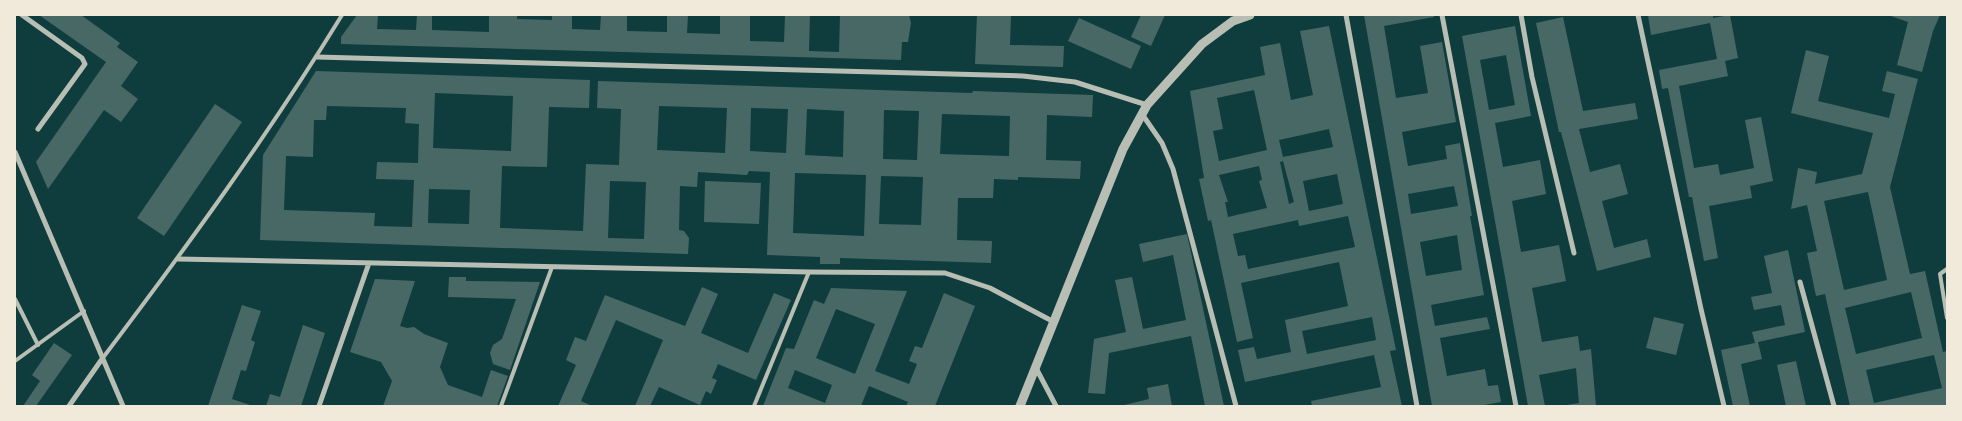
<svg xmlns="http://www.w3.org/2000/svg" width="1962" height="421" viewBox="0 0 1962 421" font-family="Roboto,sans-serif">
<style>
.building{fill:#486865;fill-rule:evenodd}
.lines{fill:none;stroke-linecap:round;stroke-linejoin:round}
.service{stroke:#b8beb3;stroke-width:4}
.minor{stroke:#b8beb3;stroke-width:5}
.tertiary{stroke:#b8beb3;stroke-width:9}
</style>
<rect width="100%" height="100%" fill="#0f3d3e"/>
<!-- building -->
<path class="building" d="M39,15h42l39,28 -3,4 21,15 -17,24 17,13 -17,23 -17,-12 -56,79 -12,-27 70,-100z
M357,15h21l-1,14 39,1 1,-15h15v15l57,2v-17h28v4l35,1v-5h20v14l28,1 1,-15h26v16l40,1v-17h21l-1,18 33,1v-19h30v26l34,1 1,-27h25l-1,36 30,1 1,-37h69l2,8 -3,19h-6l-1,18 -560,-16v-7z
M977,15h34l-1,30 54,1 -1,21 -88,-3z
M1141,15h24l-14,31 -20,-9z
M1364,15h70v2l-50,9 12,72 32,-5 -8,-47 22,-4 14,80 -54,10 6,34 39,-7 -2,-13 15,-3 12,73h-2l14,79 -53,10 4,21 52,-9 3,12 -50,9 7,38 38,-7 3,17 10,-1 3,17 -22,4h-47zM1454,186l4,20 -47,8 -3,-20zM1457,235l5,35 -36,6 -6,-34z
M1648,15h65v3l17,-3 8,43 -13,3 3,15 -49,10 15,82 24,-4 2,11 34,-7 -9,-48 16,-3 12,64 -23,5 2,12 -43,8 9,52 -14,3 -12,-64h-3l-21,-109 -6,1 -3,-19 58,-11 -7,-36 -59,12z
M1888,15h52l-7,16 -11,41 -25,-7 11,-43z
M1563,17l20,94 52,-8 3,16 -59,10 11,43 30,-8 8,30 -26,7 12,47 33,-9 4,18 -54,14 -36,-139h-2l-23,-109z
M1079,18l62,28 -10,23 -63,-28z
M1329,26l67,324 -6,1 12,55h-90l-1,-5 70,-14 -7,-32 -129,27 -7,-32 16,-3 3,12 34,-7 -6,-32 63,-14 -9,-44 -98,21 12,55 -16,4 -26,-122 -3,1 -9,-42 5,-1 -14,-87 75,-16 -5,-28 20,-4 11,57 22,-5 -13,-64zM1254,90l13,60 -48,11 -6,-30 10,-2 -6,-31zM1329,129l4,18 -50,10 -4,-17zM1283,161l11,41 -5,2 -9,-42zM1259,166l3,14 -3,1 8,27 -39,9 -3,-15h3l-9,-27zM1337,174l6,30 -34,7 -6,-30zM1348,216l7,31 -107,22 -3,-14 -7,1 -5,-22 65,-14 1,6zM1372,317l4,23 -69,14 -5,-23z
M1515,26l16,90 -36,7 8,44 37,-7 6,34 -34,7 9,51 38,-7 7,36 -34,7 10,54 36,-6 2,15 11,-2 5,57h-35l18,-3 -3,-35 -37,7 6,31h-17l-66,-370zM1506,55l9,50 -26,5 -9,-50z
M1806,50l23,6 -11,45 71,17 6,-24 -13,-3 5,-20 31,8 -28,108 20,87 15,-3 18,81 4,-1v55h-97l-25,-112 -9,2 -9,-43 10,-2 -10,-46 -16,4 7,-41 19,4 -2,12 47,-10 11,-41 -82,-20zM1868,192l19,88 -43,10 -20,-89zM1911,292l11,46 -66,16 -11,-46zM1934,355l8,33 -68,15 -8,-33z
M316,71l274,9 -1,28 -40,-1 -2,60 -45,-1 -2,62 83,3 3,-67 33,1 2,-56 -24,-1 1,-27 374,12 1,-2 120,4 -1,22 -45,-2 -1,45 35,1 -1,18 -62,-2v3l-24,-1 -1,19h-35l-1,42 35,1 -1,22 -151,-5v6h-20v-7l-53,-2 3,-83 -21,-1 -2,4 -49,-3 -1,15 -17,-1 -1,44 5,1 5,7 -1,16 -428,-14 3,-85zM435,93l78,3 -2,55 -78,-3zM327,106l79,2 -1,15 14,1 -1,39 -41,-1 -1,17 38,1 -2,47 -38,-1 1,-13 -91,-3 2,-54 27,1 1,-37h12zM659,106l68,2 -2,45 -68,-3zM751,108l37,1 -2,44 -36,-2zM807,109l37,2 -1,46 -38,-2zM884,110l35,1 -2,49 -34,-1zM942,114l68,2 -1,40 -69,-2zM795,173l71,2 -2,61 -71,-3zM881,176l42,1 -2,48 -42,-1zM610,181l36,1 -2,57 -36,-1zM429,189l41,1 -1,34 -41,-1z
M215,104l27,18 -78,114 -27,-18z
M705,181l56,2 -2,41 -55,-2z
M1187,234l37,172h-19l-14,-70 -82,17 -4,41 -17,-1 6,-54 32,-7 -11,-52 17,-3 11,52 43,-9 -13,-65 -30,7 -4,-18z
M1788,250l17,82 -47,10 4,17 -21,5 9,42h-17l-12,-56 34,-7 -3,-11 33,-7 -4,-20 -27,5 -3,-13 21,-4 -8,-37z
M449,277h17v4l74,1 -30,88 -17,-6 -3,-11 3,-8 9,-6 14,-40 -68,-2z
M375,279l40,2 -15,45 7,2 7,-1 10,7 24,9 -8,24 8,18 34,12 9,-27 17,6 -11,30h-114l9,-25 -11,-19 -31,-10z
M702,287l16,7 -17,39 47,20 26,-60 17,7 -35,80 -38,-16 -6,14 5,2 -6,14 -5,-3 -6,14 -41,-18 -9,19h-15l28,-66 -47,-20 -35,81 11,5h-34l18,-41 -10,-5 9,-23 11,4 19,-46 80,31z
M831,288l76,3 -32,80 34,13 8,-20 -8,-3 6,-15 7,2 22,-55 31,13 -40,100h-29l2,-4 -39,-16 -8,20h-98l23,-58 8,1 20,-49 10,4zM836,309l39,15 -20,50 -39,-16zM795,370l37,15 -7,18 -37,-15z
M242,305l19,6 -10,29 4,2 -9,29 -5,-1 -9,29 21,7h-45z
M1654,317l30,7 -8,31 -30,-7z
M303,325l22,8 -24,73h-35l4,-12 10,3z
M54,343l18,12 -36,51h-13l17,-25 -8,-6z
M1796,361l10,45h-20l-9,-41z
M1168,384l4,22h-52l29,-7 -2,-11z"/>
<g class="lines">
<!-- service -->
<path class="service" d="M1947,269l-7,5 7,44
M15,299l23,46
M102,359c84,-111 167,-225 240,-344
M15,361l69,-50
M501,406l51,-139
M754,406l55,-134"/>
<!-- minor -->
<path class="minor" d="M22,15l60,43 3,6 -47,65
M1346,15l71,391
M1442,15l74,391
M1521,15l11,62 42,176
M1638,15l63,294 23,97
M317,57l706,19 52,6 72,23
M1142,114l20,29 11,26 63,237
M15,152l108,254
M178,259l631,13 136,1 45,15 64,34
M1800,282l34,124
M1036,368l20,38
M69,406l33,-47
M319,406l50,-143"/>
<!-- tertiary -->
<path class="tertiary" d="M1020,406l103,-257 24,-44 55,-61 31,-23 17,-6"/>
</g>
<!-- border -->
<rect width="1962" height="421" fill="none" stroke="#f1e9da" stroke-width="32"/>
</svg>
